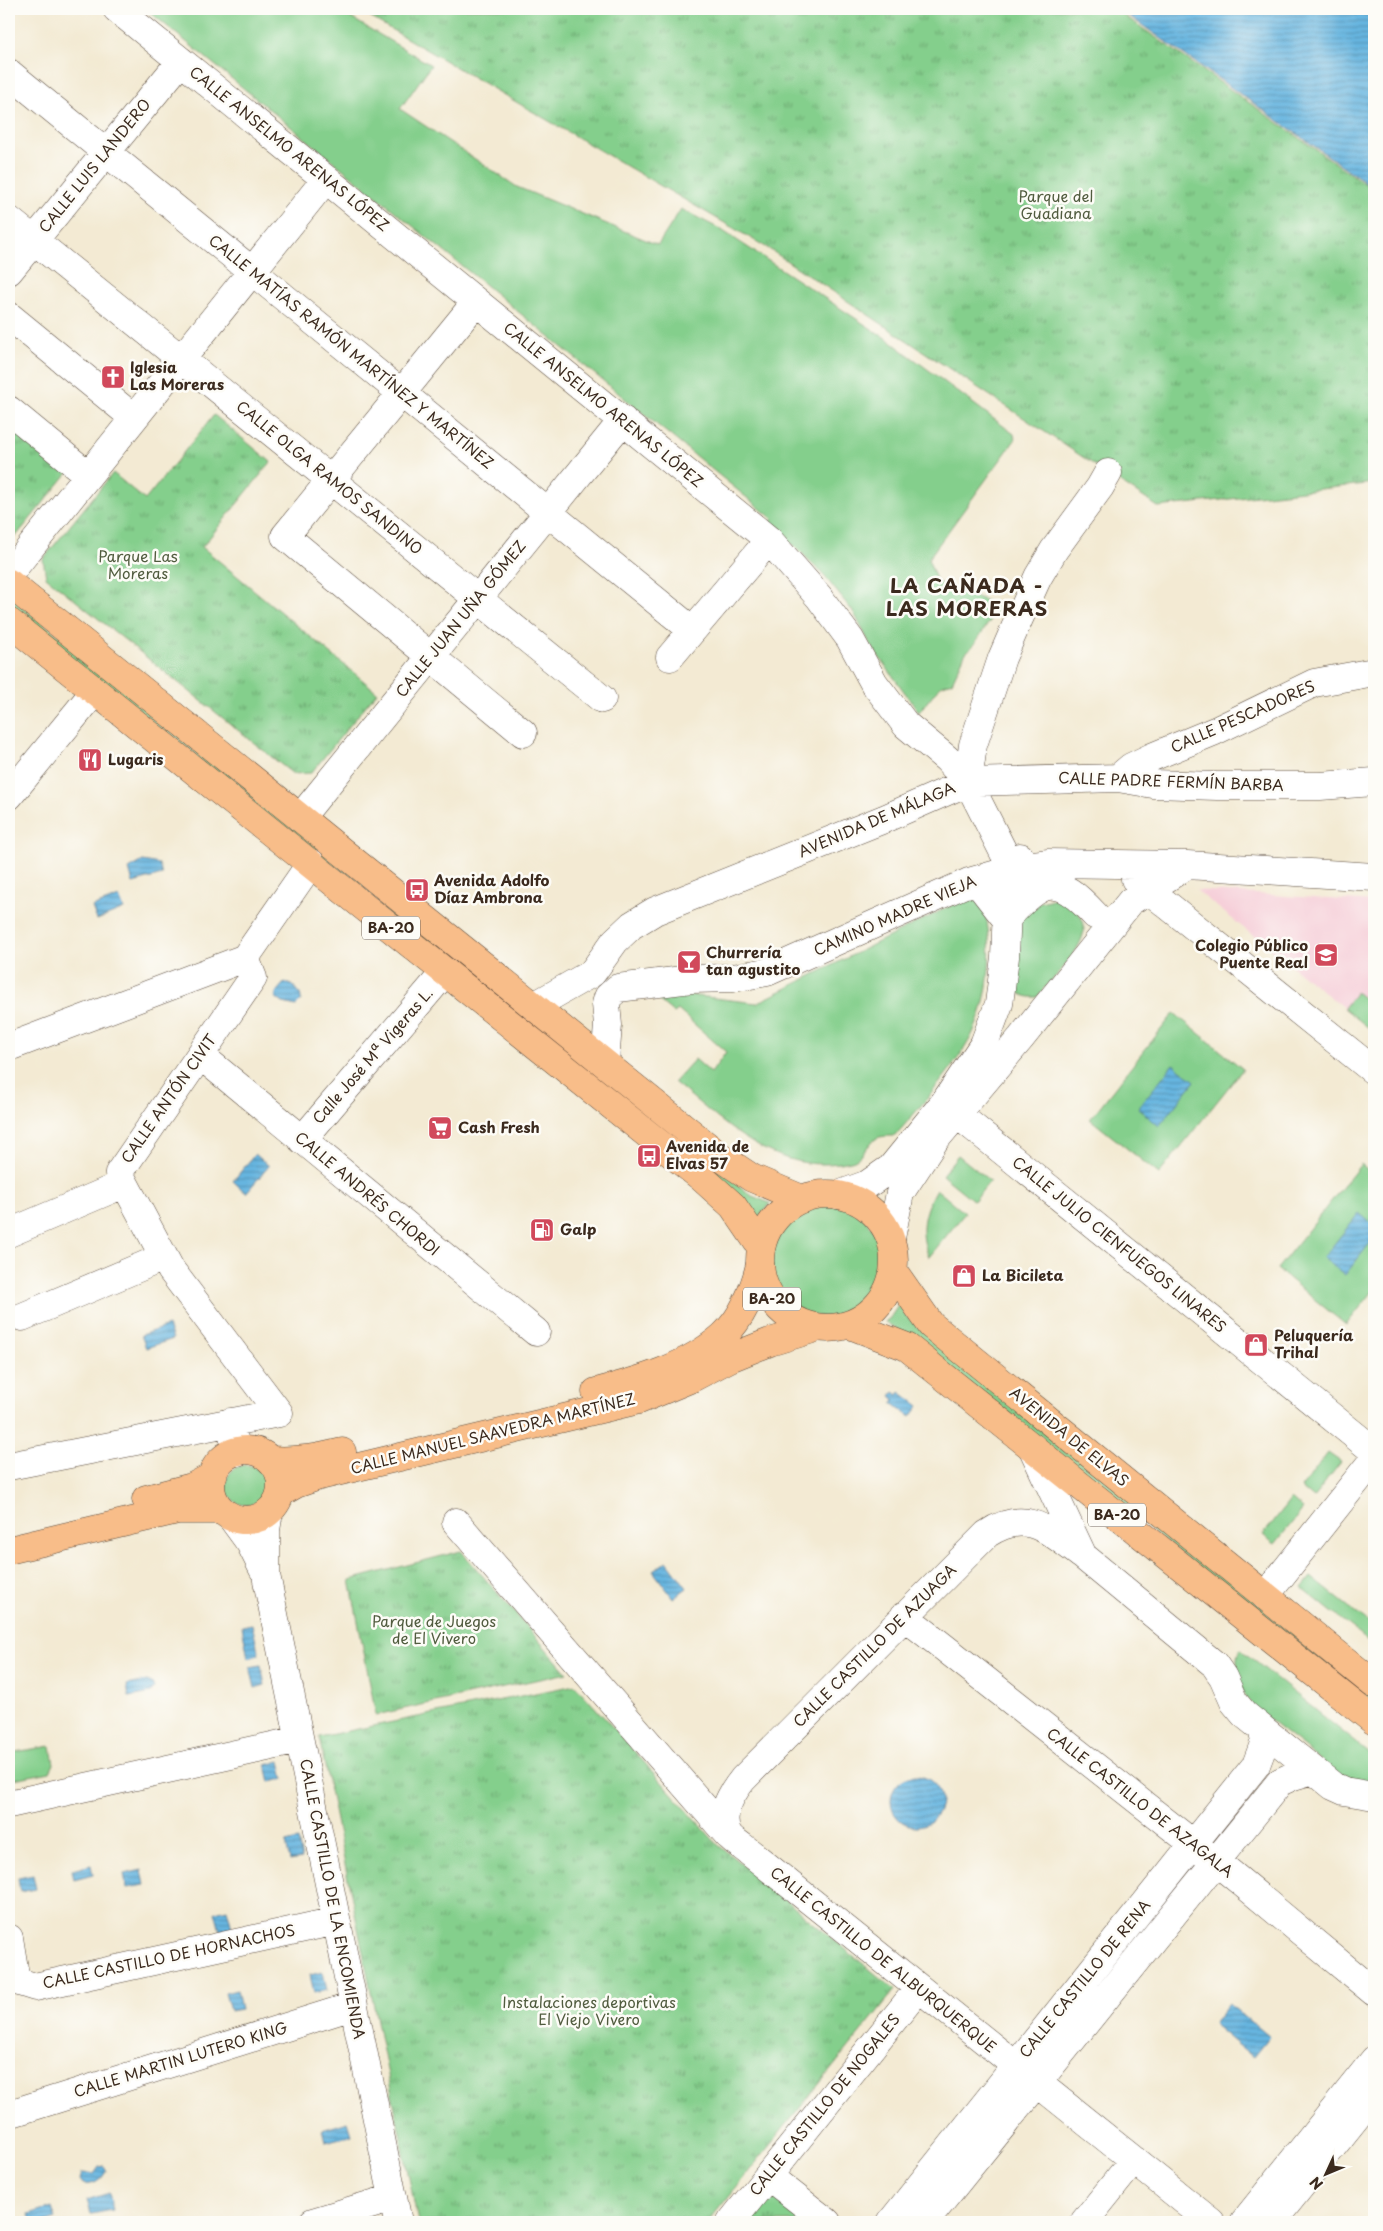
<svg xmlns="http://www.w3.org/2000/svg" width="1383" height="2231" viewBox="0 0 1383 2231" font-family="'Playpen Sans',sans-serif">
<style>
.built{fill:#f6cfd9}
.green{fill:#84cf8c;stroke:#607c55}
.park{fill:url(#park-tufts);stroke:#607c55}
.water{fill:url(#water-rules);stroke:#50707f}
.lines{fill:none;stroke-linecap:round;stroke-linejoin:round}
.minor-casing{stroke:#574739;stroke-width:29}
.major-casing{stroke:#574739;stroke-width:29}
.highway-casing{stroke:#574739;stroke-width:29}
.minor{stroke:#fff;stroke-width:28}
.major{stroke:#f8bd89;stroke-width:28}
.highway{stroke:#f8bd89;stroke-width:28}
.labels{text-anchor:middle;stroke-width:5;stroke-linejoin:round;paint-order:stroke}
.shield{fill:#fdfcf7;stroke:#75695f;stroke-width:1}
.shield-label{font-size:14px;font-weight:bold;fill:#3b2a1e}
.street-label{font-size:15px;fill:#3b2a1e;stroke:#fdfcf7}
.park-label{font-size:15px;fill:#515c3f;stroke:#fdfcf7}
.poi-label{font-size:15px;font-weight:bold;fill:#3b2a1e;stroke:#fdfcf7;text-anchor:start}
.district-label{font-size:20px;font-weight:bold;letter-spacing:1px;fill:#3b2a1e;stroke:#fdfcf7}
</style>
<defs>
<pattern id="park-tufts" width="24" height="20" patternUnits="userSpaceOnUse" patternTransform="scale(1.25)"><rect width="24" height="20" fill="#84cf8c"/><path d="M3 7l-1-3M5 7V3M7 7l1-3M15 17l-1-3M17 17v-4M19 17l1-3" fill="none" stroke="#6da872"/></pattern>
<pattern id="water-rules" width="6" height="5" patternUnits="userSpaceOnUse" patternTransform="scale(1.25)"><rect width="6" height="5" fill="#66b5e0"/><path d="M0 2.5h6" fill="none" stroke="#5593b5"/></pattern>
</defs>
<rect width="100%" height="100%" fill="#fdfcf7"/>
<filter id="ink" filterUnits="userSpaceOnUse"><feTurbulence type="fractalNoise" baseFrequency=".02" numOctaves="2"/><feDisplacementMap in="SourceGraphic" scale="10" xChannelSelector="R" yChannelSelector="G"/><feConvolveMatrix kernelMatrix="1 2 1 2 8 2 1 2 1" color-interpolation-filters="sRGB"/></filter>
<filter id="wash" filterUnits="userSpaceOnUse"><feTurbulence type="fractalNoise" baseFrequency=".0096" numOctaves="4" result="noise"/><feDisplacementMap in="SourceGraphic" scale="20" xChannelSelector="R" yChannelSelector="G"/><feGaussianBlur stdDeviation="1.12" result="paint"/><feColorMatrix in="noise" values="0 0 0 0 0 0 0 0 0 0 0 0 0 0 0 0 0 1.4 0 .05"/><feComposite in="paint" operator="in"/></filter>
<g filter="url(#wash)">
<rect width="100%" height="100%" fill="#f3ead3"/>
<!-- built -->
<path class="built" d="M1196,890l178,12v130l-30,-24z"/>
<!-- green -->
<path class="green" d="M146,9h190l95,56 -31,44 117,78 141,58 23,-36 39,20 170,112 124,93 1,6 -87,119 9,23 63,24 -25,37 -10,11 -13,28 -12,4 -21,26 -48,-66 -17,-33 -28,-35 -29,-30 -29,-23 5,-6z
M9,596l743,600 18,7 -13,17 -748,-608z
M1060,897c6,6 19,14 22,22 12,22 -31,61 -45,78 -11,1 -18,-2 -24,-12l6,-61 10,-19z
M975,899l8,5c13,45 7,105 -19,145 -20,31 -45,59 -69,87 -5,0 -14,0 -18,2 -10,6 -15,21 -26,23 -75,16 -123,-35 -177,-79l21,-23 16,14 15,-21 -48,-42 -4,3 -23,-19 3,-3 103,12 205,-103z
M1356,992l18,15v25l-30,-24z
M1174,1013l69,56 -84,105 -69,-55z
M958,1155l32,26 -16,20 -32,-26z
M1361,1164l13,11v115l-28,35 -69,-56z
M936,1189l29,24 -36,44c-11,-25 -6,-46 7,-68z
M771 1261a56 56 0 1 1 112 0a56 56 0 1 1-112 0Z
M899,1304l6,11 21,20 448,360v13l-468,-374 -21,-12 5,-4z
M1328,1453l13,9 -28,36 -12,-10z
M226 1485a20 20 0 1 1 40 0a20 20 0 1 1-40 0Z
M1291,1499l12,10 -28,35 -12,-9z
M1311,1577l63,50v19l-72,-58z
M1240,1649l134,108v27l-27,-3 -92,-72 -18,-24v-27z
M51,1746l3,18 -4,8 -41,8v-27z"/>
<!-- park -->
<path class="park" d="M356,9h759l259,181v293l-216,24 -392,-260z
M214,415l57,47 -69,85 175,145 -66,81 -18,1 -247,-197 -3,-18 70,-86 32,27z
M9,418l62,51 -54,66 -8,2z
M461,1551l106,122 -191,42 -26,-135z
M575,1685l142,159 178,146 -187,232h-290l-99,-485z
M770,2190l42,32h-68z"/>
<!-- water -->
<path class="water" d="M1119,9h255v179z
M143,861l16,3 3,11 -29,8 -4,-14z
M119,897l5,12 -27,11 -5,-13z
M285,982c8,3 17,9 16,19l-5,5 -13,-3 -8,-6 2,-6z
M1173,1064l22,17 -36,45 -21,-18z
M255,1154l14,12 -23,27 -13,-12z
M1359,1213l15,13v12l-29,37 -22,-17z
M168,1326l5,13 -27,9 -5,-13z
M894,1392l4,3 2,-3 19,14 -8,11 -19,-14 3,-3 -4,-4z
M667,1561l20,27 -14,10 -20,-27z
M252,1624l7,31 -11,3 -6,-32z
M261,1665l4,20 -10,3 -5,-21z
M147,1681l5,2 2,5 -3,5 -22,4 -2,-12z
M280,1761l4,18 -14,3 -4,-17z
M891 1801a25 25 0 1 1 50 0a25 25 0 1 1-50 0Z
M298,1840l4,19 -12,2 -4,-18z
M91,1865l2,10 -19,5 -2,-10z
M142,1870l3,15 -18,3 -3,-14z
M33,1875l3,14 -16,3 -2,-14z
M227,1909l5,19 -12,3 -5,-19z
M323,1972l4,18 -13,3 -4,-18z
M237,1990l4,19 -11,2 -5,-18z
M1229,2004l40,33 -16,20 -40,-33z
M348,2122l4,13 -27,7 -3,-12z
M103,2166l3,5c-4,9 -12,15 -23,13l-3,-4 2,-7 12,1 5,-7z
M109,2193l4,17 -22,4 -4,-14z
M52,2207l4,12 -9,3h-16l-2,-8z"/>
</g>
<g filter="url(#ink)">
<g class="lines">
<defs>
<path id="minor" d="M117,9l652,531 50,57 31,42 24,44 32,42 41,34 21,23 44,87
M9,73l683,557
M9,220l593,479
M9,271l172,-210
M476,302l-191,234 238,197
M9,316l125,102
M9,410l79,65
M9,574l317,-395
M670,657l99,-117
M1118,778l13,-11 21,-10 63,-26 99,-48 60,-11
M968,782l150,-4 35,6 64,2h103l54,-4
M9,796l86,-105
M300,818l323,-398
M1135,879l239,192
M969,882l12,5 25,32c37,-40 50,-47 89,-4
M245,958l66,-95
M534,1006l58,-33 23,-32 17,-16 23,-14 229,-92 84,-37 5,-37 29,-87 16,-37 20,-44 16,-27 46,-63 8,-14
M9,1047l236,-89
M200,1055l336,277
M605,1063l3,-38 -2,-21 2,-7 10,-9 73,-9 42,-1 34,-6 202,-90 56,-16 22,-3 140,2 187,12
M957,1114l417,337
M302,1140l143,-168
M838,1195l30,-11 23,-16 53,-65 40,-59 15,-40 6,-47 2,-49 4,-17 14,-25 -5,-9
M9,1233l115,-49
M891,1238l9,-45 35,-53 86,-102 110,-137 56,-36
M22,1317l142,-60
M230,1422l7,30
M1032,1447l51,109 131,108 9,13 11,25 10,12 89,72 11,5 30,5
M9,1466l270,-53 -108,-143 -52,-97 134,-195 -8,-20
M269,1512l-3,18v45l132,647
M231,1517l19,26 13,26
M456,1522l272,313
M1083,1556c-33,-24 -56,-49 -96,-22l-244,245c-12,15 -25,36 -15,55 3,5 11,10 15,13l468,375
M1265,1596l109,-137
M904,1616l325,256 145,120
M9,1804l290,-64
M9,1938l7,43 19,6 301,-66
M9,2114l344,-108
M768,2176l59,46
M313,2222l80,-24
M731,2222l188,-234
M891,2222l365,-457 9,-24 -3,-12
M925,2222l355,-440 13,-6 20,-6
M1084,2222l50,-62
M1244,2222l130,-162
M1272,2222l102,-127"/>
<path id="major" d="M596,1392c43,-11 92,-25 127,-56 19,-17 31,-46 37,-71
M211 1485a35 35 0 1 1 70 0a35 35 0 1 1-70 0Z
M270,1460c25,2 47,-2 72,-8
M280,1493l16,-9 20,-7 323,-77 53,-22 38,-20 40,-16 46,-14
M146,1499l46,-12 21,-11
M9,1550l169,-40h43"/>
<path id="highway" d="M9,583l713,575 30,20 50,21
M9,622l693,556 31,28 28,41
M760 1261a67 67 0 1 1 134 0a67 67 0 1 1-134 0Z
M894,1272l37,53 443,359
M850,1325l57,22 467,374"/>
</defs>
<!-- minor casing -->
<use href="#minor" class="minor-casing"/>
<!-- major casing -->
<use href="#major" class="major-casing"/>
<!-- highway casing -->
<use href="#highway" class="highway-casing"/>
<!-- minor -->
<use href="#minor" class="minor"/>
<!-- major -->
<use href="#major" class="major"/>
<!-- highway -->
<use href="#highway" class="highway"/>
</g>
</g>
<!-- icons -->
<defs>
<symbol id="church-square" viewBox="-11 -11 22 22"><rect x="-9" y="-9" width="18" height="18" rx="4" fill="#d1495b" stroke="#fdfcf7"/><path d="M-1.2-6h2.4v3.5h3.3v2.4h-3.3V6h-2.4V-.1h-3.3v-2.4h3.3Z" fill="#fff"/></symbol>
<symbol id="restaurant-square" viewBox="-11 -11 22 22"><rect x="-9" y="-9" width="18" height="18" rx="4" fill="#d1495b" stroke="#fdfcf7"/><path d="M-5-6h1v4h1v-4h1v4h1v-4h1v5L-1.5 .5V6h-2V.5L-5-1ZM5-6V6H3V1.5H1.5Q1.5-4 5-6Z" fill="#fff"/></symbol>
<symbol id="bus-square" viewBox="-11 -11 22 22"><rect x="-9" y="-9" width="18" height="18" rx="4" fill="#d1495b" stroke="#fdfcf7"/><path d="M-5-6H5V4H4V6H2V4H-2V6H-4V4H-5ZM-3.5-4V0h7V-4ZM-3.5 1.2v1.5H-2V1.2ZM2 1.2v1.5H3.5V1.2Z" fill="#fff"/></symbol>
<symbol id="school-square" viewBox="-11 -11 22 22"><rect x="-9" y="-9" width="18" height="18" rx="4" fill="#d1495b" stroke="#fdfcf7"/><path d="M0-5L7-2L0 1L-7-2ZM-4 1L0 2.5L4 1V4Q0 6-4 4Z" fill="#fff"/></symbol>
<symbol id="bar-square" viewBox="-11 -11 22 22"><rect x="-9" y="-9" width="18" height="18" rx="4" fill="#d1495b" stroke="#fdfcf7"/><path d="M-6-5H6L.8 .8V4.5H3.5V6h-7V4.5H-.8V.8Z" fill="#fff"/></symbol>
<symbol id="supermarket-square" viewBox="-11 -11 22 22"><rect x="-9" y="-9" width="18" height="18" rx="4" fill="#d1495b" stroke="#fdfcf7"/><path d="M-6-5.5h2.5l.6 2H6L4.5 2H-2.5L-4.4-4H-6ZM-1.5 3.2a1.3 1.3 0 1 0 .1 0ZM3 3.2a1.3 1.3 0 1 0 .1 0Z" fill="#fff"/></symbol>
<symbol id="fuel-square" viewBox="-11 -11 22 22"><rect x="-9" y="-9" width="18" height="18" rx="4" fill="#d1495b" stroke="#fdfcf7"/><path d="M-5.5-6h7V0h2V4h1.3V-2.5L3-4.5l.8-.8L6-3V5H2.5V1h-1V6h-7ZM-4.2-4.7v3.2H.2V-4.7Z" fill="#fff"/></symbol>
<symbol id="shop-square" viewBox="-11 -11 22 22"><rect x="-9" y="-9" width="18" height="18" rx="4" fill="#d1495b" stroke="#fdfcf7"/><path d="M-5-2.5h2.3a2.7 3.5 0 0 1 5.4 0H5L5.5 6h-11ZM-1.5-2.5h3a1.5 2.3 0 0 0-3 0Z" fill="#fff"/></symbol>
</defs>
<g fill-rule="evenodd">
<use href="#church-square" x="99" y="363" width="28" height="28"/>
<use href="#restaurant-square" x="76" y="746" width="28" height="28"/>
<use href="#bus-square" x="403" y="876" width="28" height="28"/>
<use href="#school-square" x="1312" y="941" width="28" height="28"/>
<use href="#bar-square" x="675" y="948" width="28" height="28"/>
<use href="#supermarket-square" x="426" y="1114" width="28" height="28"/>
<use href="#bus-square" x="635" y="1142" width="28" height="28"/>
<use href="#fuel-square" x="528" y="1216" width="28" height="28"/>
<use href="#shop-square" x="950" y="1262" width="28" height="28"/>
<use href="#shop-square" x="1242" y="1331" width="28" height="28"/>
</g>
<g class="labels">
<!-- shield labels -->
<g class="shield">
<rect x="362" y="916.5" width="58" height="23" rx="4"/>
<rect x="743" y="1287.5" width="58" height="23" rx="4"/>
<rect x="1088" y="1503.5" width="58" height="23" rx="4"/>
</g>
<g class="shield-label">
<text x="391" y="933">BA-20</text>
<text x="772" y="1304">BA-20</text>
<text x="1117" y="1520">BA-20</text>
</g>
<!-- street labels -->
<g class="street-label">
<text transform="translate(289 149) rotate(39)" y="5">CALLE ANSELMO ARENAS LÓPEZ</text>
<text transform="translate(95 166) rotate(-51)" y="5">CALLE LUIS LANDERO</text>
<text transform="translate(351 352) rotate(39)" y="5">CALLE MATÍAS RAMÓN MARTÍNEZ Y MARTÍNEZ</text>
<text transform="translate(603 405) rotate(39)" y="5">CALLE ANSELMO ARENAS LÓPEZ</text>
<text transform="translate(329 478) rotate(39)" y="5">CALLE OLGA RAMOS SANDINO</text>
<text transform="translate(461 619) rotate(-51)" y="5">CALLE JUAN UÑA GÓMEZ</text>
<text transform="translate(1243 717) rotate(-24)" y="5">CALLE PESCADORES</text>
<text transform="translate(1171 782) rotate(2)" y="5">CALLE PADRE FERMÍN BARBA</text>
<text transform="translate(877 820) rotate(-23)" y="5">AVENIDA DE MÁLAGA</text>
<text transform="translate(895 916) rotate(-24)" y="5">CAMINO MADRE VIEJA</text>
<text transform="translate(373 1056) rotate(-49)" y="5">Calle José Mª Vigeras L.</text>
<text transform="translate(169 1099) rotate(-55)" y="5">CALLE ANTÓN CIVIT</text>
<text transform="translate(367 1194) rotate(40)" y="5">CALLE ANDRÉS CHORDI</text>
<text transform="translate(1119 1245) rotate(39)" y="5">CALLE JULIO CIENFUEGOS LINARES</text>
<text transform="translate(493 1434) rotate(-14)" y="5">CALLE MANUEL SAAVEDRA MARTÍNEZ</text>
<text transform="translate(1069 1437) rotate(39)" y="5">AVENIDA DE ELVAS</text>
<text transform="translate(875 1646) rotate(-45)" y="5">CALLE CASTILLO DE AZUAGA</text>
<text transform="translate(1140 1803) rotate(38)" y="5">CALLE CASTILLO DE AZAGALA</text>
<text transform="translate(332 1899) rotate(79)" y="5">CALLE CASTILLO DE LA ENCOMIENDA</text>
<text transform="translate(169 1957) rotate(-12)" y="5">CALLE CASTILLO DE HORNACHOS</text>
<text transform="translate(883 1960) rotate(39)" y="5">CALLE CASTILLO DE ALBURQUERQUE</text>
<text transform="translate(1085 1979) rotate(-51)" y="5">CALLE CASTILLO DE RENA</text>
<text transform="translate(181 2060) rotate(-17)" y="5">CALLE MARTIN LUTERO KING</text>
<text transform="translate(825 2105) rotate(-51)" y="5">CALLE CASTILLO DE NOGALES</text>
</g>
<!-- park labels -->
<g class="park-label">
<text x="1056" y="202">Parque del<tspan x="1056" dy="17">Guadiana</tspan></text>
<text x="138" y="562">Parque Las<tspan x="138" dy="17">Moreras</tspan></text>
<text x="434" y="1627">Parque de Juegos<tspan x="434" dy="17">de El Vivero</tspan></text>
<text x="589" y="2008">Instalaciones deportivas<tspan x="589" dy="17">El Viejo Vivero</tspan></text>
</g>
<!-- poi labels -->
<g class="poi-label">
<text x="130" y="373">Iglesia<tspan x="130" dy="17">Las Moreras</tspan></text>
<text x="108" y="765">Lugaris</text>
<text x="434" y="886">Avenida Adolfo<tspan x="434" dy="17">Díaz Ambrona</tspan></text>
<text x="1308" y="951" text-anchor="end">Colegio Público<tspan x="1308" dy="17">Puente Real</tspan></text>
<text x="706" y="958">Churrería<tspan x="706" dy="17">tan agustito</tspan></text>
<text x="458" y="1133">Cash Fresh</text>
<text x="666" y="1152">Avenida de<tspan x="666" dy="17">Elvas 57</tspan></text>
<text x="560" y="1235">Galp</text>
<text x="982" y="1281">La Bicileta</text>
<text x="1274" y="1341">Peluquería<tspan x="1274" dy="17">Trihal</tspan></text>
</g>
<!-- district labels -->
<g class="district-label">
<text x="967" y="593">LA CAÑADA -<tspan x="967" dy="23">LAS MORERAS</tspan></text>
</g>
</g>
<!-- margin -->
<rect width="1383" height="2231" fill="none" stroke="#fdfcf7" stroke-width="30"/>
<!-- north arrow -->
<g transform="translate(1326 2174) rotate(226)" stroke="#fdfcf7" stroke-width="4" paint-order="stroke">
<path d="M0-4L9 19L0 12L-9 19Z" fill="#3b2a1e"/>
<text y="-8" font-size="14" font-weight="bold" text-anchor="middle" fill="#3b2a1e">N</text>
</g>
</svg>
